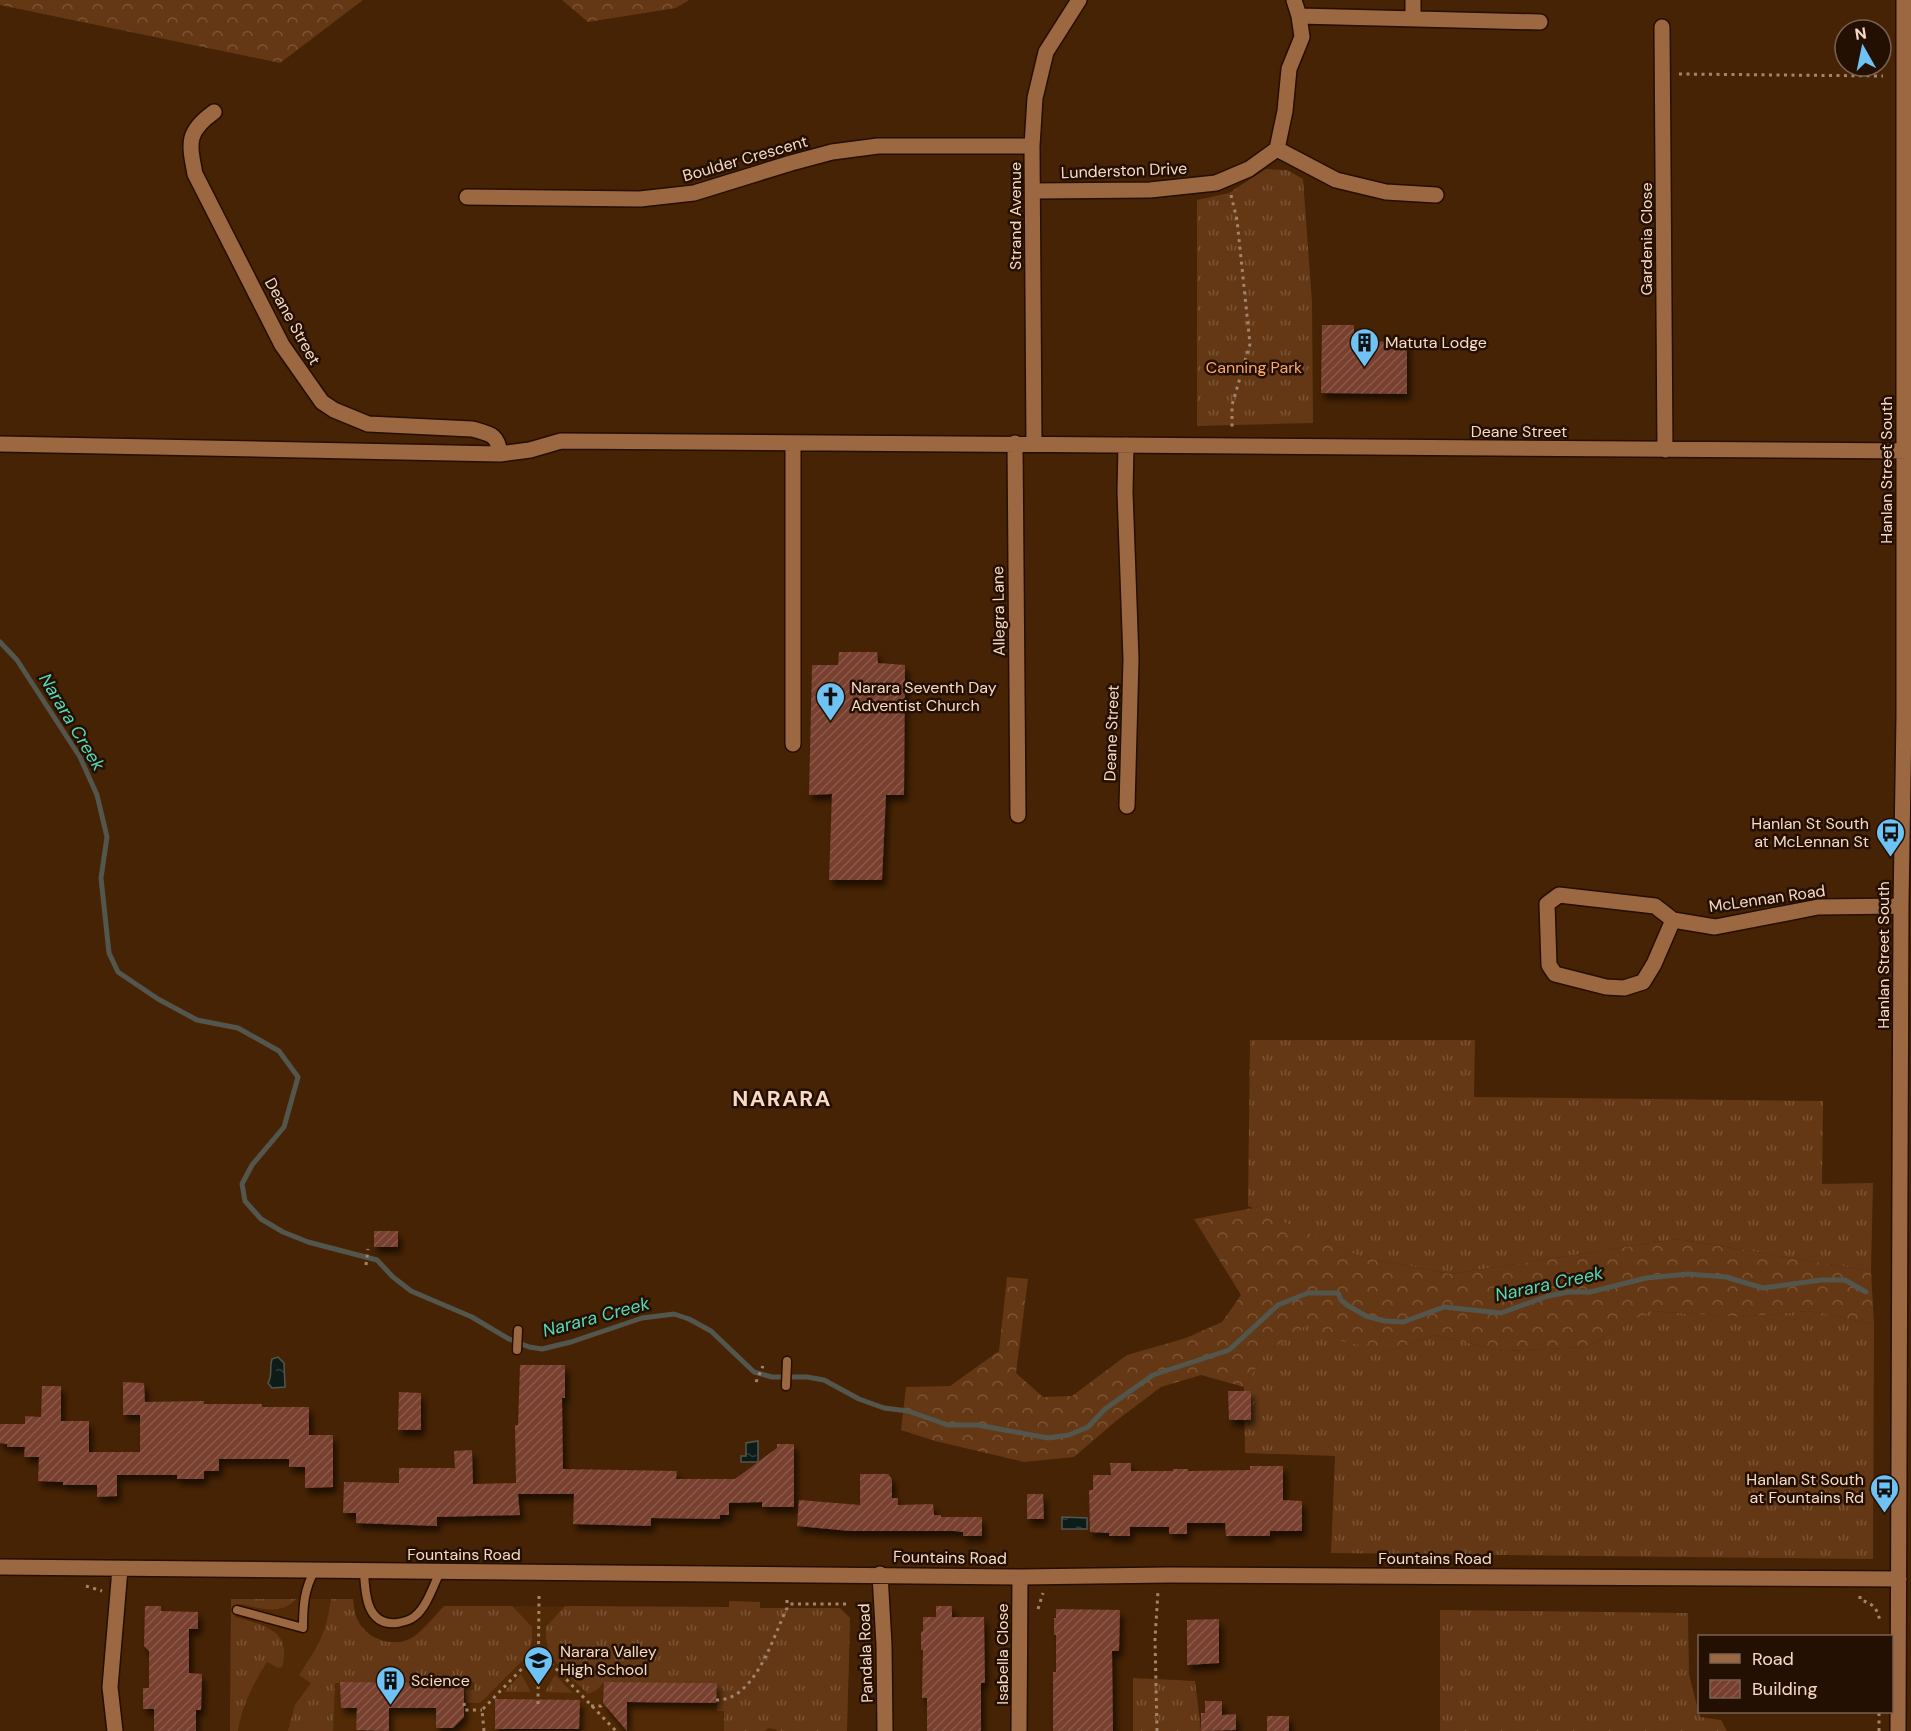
<svg xmlns="http://www.w3.org/2000/svg" width="1911" height="1731" viewBox="0 0 1911 1731" font-family="'DM Sans',sans-serif">
<style>
.built{fill:#522a05}
.grass{fill:url(#grass-tufts)}
.forest{fill:url(#forest-crowns)}
.garden{fill:#643814}
.water{fill:url(#water-ripples);stroke:#53564d;stroke-width:1.5}
.lines{fill:none;stroke-linecap:round;stroke-linejoin:round}
.stream{stroke:#53564d;stroke-width:5}
.building{fill:url(#building-hatch);filter:url(#shadow)}
.service-casing{stroke:#260e00;stroke-width:11}
.minor-casing{stroke:#260e00;stroke-width:18}
.path{stroke:#a4846b;stroke-width:3;stroke-dasharray:3 4.5;stroke-linecap:butt}
.service{stroke:#9b6841;stroke-width:8}
.minor{stroke:#9b6841;stroke-width:15}
.labels{text-anchor:middle;stroke-width:5;stroke-linejoin:round;paint-order:stroke}
.street-label{font-size:16px;fill:#f8dac6;stroke:#241002}
.poi-label{font-size:16px;fill:#f8dac6;stroke:#241002;text-anchor:start}
.park-label{font-size:16px;fill:#fba96c;stroke:#241002}
.water-label{font-size:18px;font-style:italic;fill:#54dabe;stroke:#241002}
.district-label{font-size:22px;font-weight:bold;letter-spacing:1.5px;fill:#f8dac6;stroke:#241002}
</style>
<defs>
<pattern id="grass-tufts" width="24" height="20" patternUnits="userSpaceOnUse" patternTransform="scale(1.5)"><rect width="24" height="20" fill="#643814"/><path d="M3 7l-1-3M5 7V3M7 7l1-3M15 17l-1-3M17 17v-4M19 17l1-3" fill="none" stroke="#7b5435"/></pattern>
<pattern id="forest-crowns" width="20" height="18" patternUnits="userSpaceOnUse" patternTransform="scale(1.5)"><rect width="20" height="18" fill="#643814"/><path d="M2 6a3 3 0 1 1 6 0M12 15a3 3 0 1 1 6 0" fill="none" stroke="#7b5435"/></pattern>
<pattern id="water-ripples" width="26" height="14" patternUnits="userSpaceOnUse" patternTransform="scale(1.5)"><rect width="26" height="14" fill="#0c1d19"/><path d="M2 4q2-2 4 0t4 0M15 11q2-2 4 0t4 0" fill="none" stroke="#303d39"/></pattern>
<pattern id="building-hatch" width="6" height="6" patternUnits="userSpaceOnUse" patternTransform="scale(1.5)"><rect width="6" height="6" fill="#783f2e"/><path d="M-1 1l2-2M0 6l6-6M5 7l2-2" fill="none" stroke="#8c5a4b"/></pattern>
<filter id="shadow"><feDropShadow dx="3.5" dy="6" stdDeviation="3" flood-color="#0009"/></filter>
</defs>
<rect width="100%" height="100%" fill="#462304"/>
<!-- built -->
<path class="built" d="M231,1599h122l2,15 6,11 10,11 14,6h16l12,-5 31,-31 285,1v-6l31,1v6h80l10,10 -3,113h-617z"/>
<!-- grass -->
<path class="grass" d="M1266,169l21,1 16,9 9,123 1,121 -116,3v-226l32,-7z
M1250,1040h225l-1,57 349,4 -1,83 51,-1 -2,88 -194,-32 -226,35 -90,-17 -113,-51z
M1650,1311l89,6 68,-6 67,13 -1,235 -542,-6 4,-97 -90,-3 -1,-66 21,-33 46,-33 77,31 46,-17 69,16 84,-4z
M231,1599h65c-16,18 -38,8 -57,5l-4,13c26,8 58,12 47,50l-4,1 -11,-6c-14,22 -25,43 -29,69h-8z
M331,1599h22c1,9 2,19 8,27 12,16 37,22 54,10 11,-8 20,-20 29,-30h68l20,21v14l-5,15 -47,47h-14l-1,-12 9,-1v-8l-139,1 -2,48h-45l7,-26 16,-22 -12,-8c19,-29 27,-40 32,-76z
M729,1601l31,1v6h80l10,10 -3,113h-69l-3,-2 -7,-1 -3,3h-41v-20h-7v-28l-113,-1 -7,8 -9,4c-21,-21 -45,-35 -42,-67l19,-21 164,1z
M1440,1610l248,3 1,62 11,42 21,3 6,11h-287z
M521,1674l10,18h-27z
M555,1675l18,18 -28,-1z
M1133,1678l62,3 6,50h-68z"/>
<!-- forest -->
<path class="forest" d="M0,0h363l-83,63 -280,-58z
M562,0h127l-13,8 -88,14z
M1253,1208l108,49 90,17 226,-35 194,32 3,53 -67,-13 -68,6 -89,-6 -63,36 -84,4 -69,-16 -46,17 -63,-15 -14,-15 -46,32 -21,33 -43,-12 -40,12 -45,34 -42,36 -50,5 -89,-21 -34,-11 5,-43 44,-1 49,-35 8,-74 21,2 -12,94 27,24 29,-1 55,-41 59,-17 36,-16 19,-27 -47,-76z"/>
<!-- garden -->
<path class="garden" d="M315,1704l10,5 2,8 -2,14h-24z"/>
<!-- water -->
<path class="water" d="M278,1357l6,6 1,24 -13,1 -4,-5c5,-8 1,-15 4,-24z
M758,1441v21h-17v-6h5v-13z
M1062,1517l25,1v11h-25z"/>
<g class="lines">
<!-- stream -->
<path class="stream" d="M0,642l17,18 63,97 17,38 10,42 -6,41 8,75 9,19 40,27 39,21 41,8 41,23 19,26 -14,50 -32,38 -10,19 3,17 16,18 22,13 25,10 69,18 16,17 18,14 61,26 37,22 20,8 13,2 29,-7 71,-24 32,-4 15,5 22,12 43,41 18,5h35l17,3 35,19 25,9 24,3 40,14h30l70,13 21,-3 19,-8 17,-18 48,-34 76,-25 49,-45 30,-12h30l3,7 6,5 19,11 19,5 18,1 41,-15 57,6 47,-17 20,-4h22l56,-14 42,-4 38,3 37,11 58,-8h24l21,12"/>
</g>
<!-- building -->
<path class="building" d="M1322,325h32v16l53,1v52l-86,-1z
M839,652h38l1,11 27,2 -1,130h-18l-4,85h-53l3,-86 -23,1 3,-130h26z
M374,1231h24v16h-24z
M520,1365h45v33h-3l1,71 114,2 -1,8h59l42,-31v-4h17v63h-32v-5l-33,1v12h-9v4l-69,-1v8l-78,-2 1,-30h-56l2,21 -83,2v9l-81,-3v-10h-13l1,-31 55,1v-15h56l-1,-17 18,-1 1,34 43,-1 -1,-58h3z
M123,1382l21,1 1,19 59,-1v3h58v3h47v28h24v52l-28,1v-21h-16v-8h-70v12h-15v8h-27v-4h-60v21l-20,1v-12h-34v-3l-25,-1 1,-24h-15l1,-10h-18v-3l-7,-1v-19h25v-8l16,1 1,-31h19v35h28v31h51v-37h-17z
M1228,1391h23v29h-22z
M399,1392l22,1v37h-23z
M1110,1463h21v8h42v-2h15v2l62,-1v-4h33v34l19,1v30h-32v5h-44l-1,-13h-38v11h-18v-7h-39v9h-21v-3l-19,-1 -1,-42h4v-15h18z
M860,1474h28l4,5v19h6v7l35,-1 1,11h7v2h41v19h-19v-4l-9,-1h-104l-53,-5 2,-26 61,5z
M1027,1494h16l1,25h-17z
M145,1606h16v5l37,1v17h-9v44l13,1 -1,36h-5v21h-42v-22h-11v-21h6v-37l-5,-5z
M936,1606h16v11h32l1,66h-4v48h-54v-33h-5l1,-48h-2v-18l2,-1v-14h13z
M1056,1609l64,1 -1,41h-7l1,80h-60v-59h3v-37h-2v-17h2z
M1219,1619v44l-32,2v-45z
M340,1682l124,1v34l-11,11h-17v-20h-47v23l-33,-1 1,-22h-16z
M604,1682l113,1 -1,20 -89,-1v29l-24,-28z
M495,1699l85,1 -1,29h-84z
M1205,1701h17v14l14,-1v16l-35,1v-18h4z
M1267,1716h22v15h-22z"/>
<g class="lines">
<defs>
<path id="service" d="M517,1350l1,-20
M786,1386l1,-25
M364,1571c1,22 2,55 33,52 6,-1 12,-2 17,-6 13,-10 19,-31 26,-45
M237,1610l66,18c0,-22 1,-39 12,-58"/>
<path id="minor" d="M1299,16l241,6
M1413,18v-18
M1662,27l3,423
M214,112c-28,20 -25,31 -19,62l87,171 40,57 12,8 34,14 104,5c18,5 26,5 28,25
M1277,149l59,31 50,12 50,3
M1033,191l117,-1 66,-7 33,-14 28,-20 8,-38 4,-42 13,-32 -3,-21 -5,-16
M467,197l173,2 54,-6 97,-30 41,-11 46,-6h154
M1015,443l3,372
M0,444l500,10 30,-4 31,-9 1350,10
M1034,444l-2,-298 3,-48 11,-46 33,-52
M1126,445l-1,47 6,167 -4,147
M793,744v-301
M1673,920l-19,44 -11,18 -19,6 -18,-1 -51,-13 -6,-9 -2,-61 12,-9 96,11 18,14 42,7 103,-20 83,-1
M0,1567l1020,10 149,-2 730,4
M880,1574l4,71 1,86
M115,1731l-5,-44 10,-118
M1019,1731l1,-154
M1898,1731l3,-825 3,-189v-717"/>
</defs>
<!-- service casing -->
<use href="#service" class="service-casing"/>
<!-- minor casing -->
<use href="#minor" class="minor-casing"/>
<!-- path -->
<path class="path" d="M1679,74l204,2
M1231,195l6,25 13,124 -18,61v25
M366,1265l2,-16
M756,1382l7,-16
M86,1586l16,5
M1860,1596v4c13,3 18,9 20,22
M787,1600v4h60
M1038,1609l5,-16
M716,1700c39,1 57,-63 71,-92v-4
M464,1703l1,7h17
M538,1704l1,-108
M591,1706h10l2,-4
M484,1731l-2,-21 57,-59 77,80
M1157,1731l-2,-92 3,-48
M1879,1731v-19"/>
<!-- service -->
<use href="#service" class="service"/>
<!-- minor -->
<use href="#minor" class="minor"/>
</g>
<!-- icons -->
<defs>
<symbol id="building-pin" viewBox="-11 -11 22 30"><path d="M0 17L-7.5 6A9.5 9.5 0 1 1 7.5 6Z" fill="#6fc2f4" stroke="#241002"/><path d="M-4-6H4V6H1V3H-1V6H-4ZM-2.5-4.3h1.7v1.8h-1.7ZM.8-4.3h1.7v1.8H.8ZM-2.5-1h1.7V.8h-1.7ZM.8-1h1.7V.8H.8Z" fill="#111"/></symbol>
<symbol id="church-pin" viewBox="-11 -11 22 30"><path d="M0 17L-7.5 6A9.5 9.5 0 1 1 7.5 6Z" fill="#6fc2f4" stroke="#241002"/><path d="M-1.2-6h2.4v3.5h3.3v2.4h-3.3V6h-2.4V-.1h-3.3v-2.4h3.3Z" fill="#111"/></symbol>
<symbol id="bus-pin" viewBox="-11 -11 22 30"><path d="M0 17L-7.5 6A9.5 9.5 0 1 1 7.5 6Z" fill="#6fc2f4" stroke="#241002"/><path d="M-5-6H5V4H4V6H2V4H-2V6H-4V4H-5ZM-3.5-4V0h7V-4ZM-3.5 1.2v1.5H-2V1.2ZM2 1.2v1.5H3.5V1.2Z" fill="#111"/></symbol>
<symbol id="school-pin" viewBox="-11 -11 22 30"><path d="M0 17L-7.5 6A9.5 9.5 0 1 1 7.5 6Z" fill="#6fc2f4" stroke="#241002"/><path d="M0-5L7-2L0 1L-7-2ZM-4 1L0 2.5L4 1V4Q0 6-4 4Z" fill="#111"/></symbol>
</defs>
<g fill-rule="evenodd">
<use href="#building-pin" x="1348" y="326" width="33" height="45"/>
<use href="#church-pin" x="814" y="680" width="33" height="45"/>
<use href="#bus-pin" x="1874" y="816" width="33" height="45"/>
<use href="#bus-pin" x="1868" y="1472" width="33" height="45"/>
<use href="#school-pin" x="522" y="1644" width="33" height="45"/>
<use href="#building-pin" x="374" y="1664" width="33" height="45"/>
</g>
<g class="labels">
<!-- street labels -->
<g class="street-label">
<text transform="translate(745 158) rotate(-16)" y="6">Boulder Crescent</text>
<text transform="translate(1124 170) rotate(-2)" y="6">Lunderston Drive</text>
<text transform="translate(1015 216) rotate(-90)" y="6">Strand Avenue</text>
<text transform="translate(1646 239) rotate(-90)" y="6">Gardenia Close</text>
<text transform="translate(293 321) rotate(61)" y="6">Deane Street</text>
<text x="1519" y="437">Deane Street</text>
<text transform="translate(1886 470) rotate(-90)" y="6">Hanlan Street South</text>
<text transform="translate(998 611) rotate(-91)" y="6">Allegra Lane</text>
<text transform="translate(1111 733) rotate(-88)" y="6">Deane Street</text>
<text transform="translate(1767 898) rotate(-8)" y="6">McLennan Road</text>
<text transform="translate(1883 955) rotate(-90)" y="6">Hanlan Street South</text>
<text x="464" y="1560">Fountains Road</text>
<text transform="translate(950 1557) rotate(1)" y="6">Fountains Road</text>
<text x="1435" y="1564">Fountains Road</text>
<text transform="translate(865 1653) rotate(-92)" y="6">Pandala Road</text>
<text transform="translate(1002 1654) rotate(-90)" y="6">Isabella Close</text>
</g>
<!-- poi labels -->
<g class="poi-label">
<text x="1385" y="348">Matuta Lodge</text>
<text x="851" y="693">Narara Seventh Day<tspan x="851" dy="18">Adventist Church</tspan></text>
<text x="1869" y="829" text-anchor="end">Hanlan St South<tspan x="1869" dy="18">at McLennan St</tspan></text>
<text x="1864" y="1485" text-anchor="end">Hanlan St South<tspan x="1864" dy="18">at Fountains Rd</tspan></text>
<text x="560" y="1657">Narara Valley<tspan x="560" dy="18">High School</tspan></text>
<text x="411" y="1686">Science</text>
</g>
<!-- park labels -->
<g class="park-label">
<text x="1254" y="373">Canning Park</text>
</g>
<!-- water labels -->
<g class="water-label">
<text transform="translate(72 722) rotate(59)" y="6">Narara Creek</text>
<text transform="translate(1549 1284) rotate(-12)" y="6">Narara Creek</text>
<text transform="translate(596 1317) rotate(-15)" y="6">Narara Creek</text>
</g>
<!-- district labels -->
<g class="district-label">
<text x="782" y="1106">NARARA</text>
</g>
</g>
<!-- legend -->
<rect x="1698" y="1635" width="195" height="78" fill="#241002" stroke="#796150" stroke-width="1.5"/>
<rect x="1710" y="1654" width="30" height="9" fill="#9b6841" stroke="#796150" stroke-width="1.5"/>
<text x="1752" y="1665" font-size="18" fill="#f8dac6">Road</text>
<rect x="1710" y="1680" width="30" height="18" fill="url(#building-hatch)" stroke="#796150" stroke-width="1.5"/>
<text x="1752" y="1695" font-size="18" fill="#f8dac6">Building</text>
<!-- north arrow -->
<g transform="translate(1863 48) rotate(351)"><circle r="28" fill="#241002" stroke="#796150" stroke-width="1.5"/>
<path d="M0-4.5L10 22L0 15L-10 22Z" fill="#6fc2f4"/>
<text y="-9" font-size="16" font-weight="bold" text-anchor="middle" fill="#f8dac6">N</text>
</g>
</svg>
